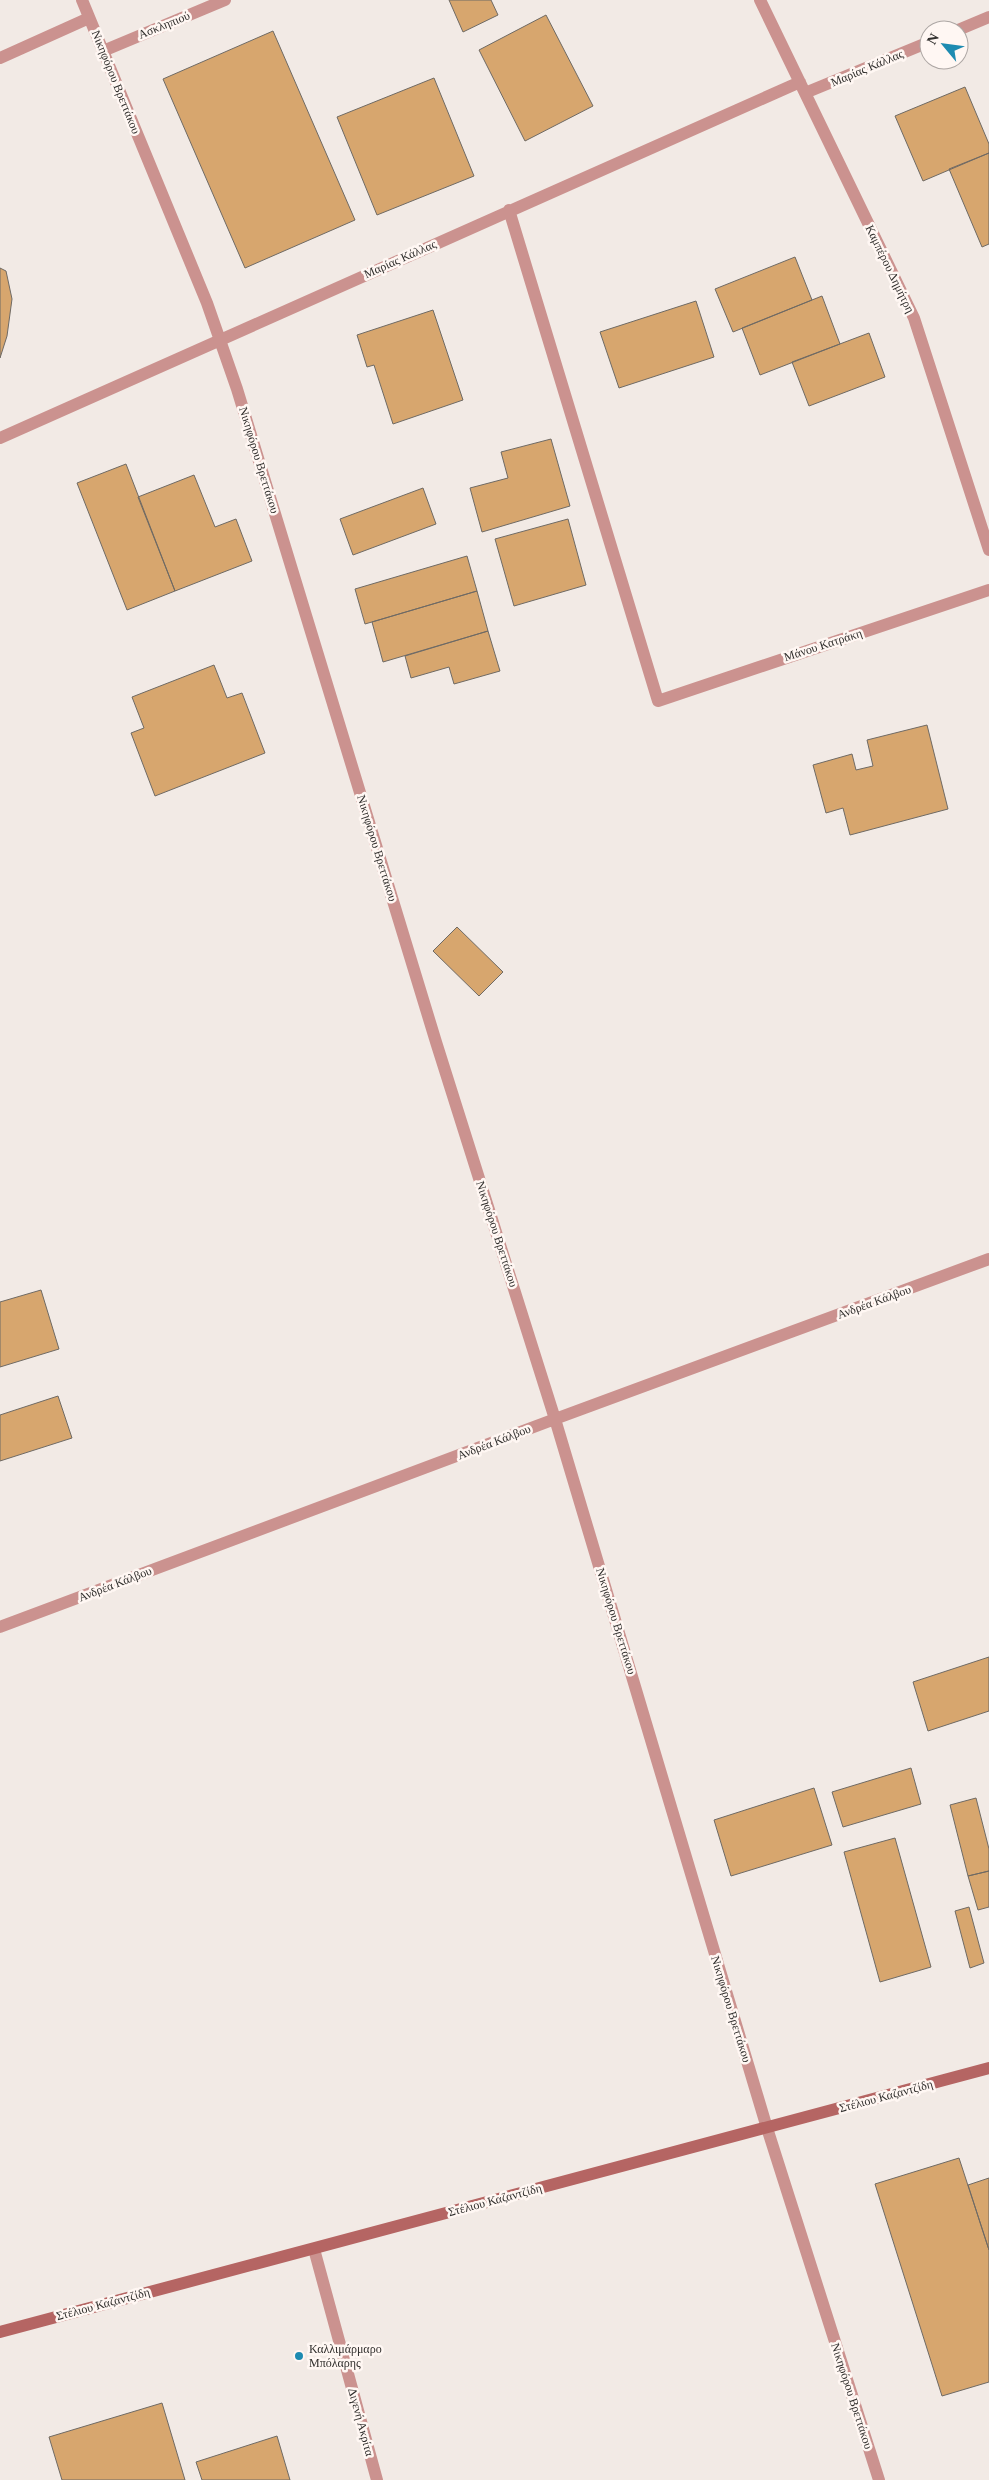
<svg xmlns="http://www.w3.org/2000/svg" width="989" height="2480" viewBox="0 0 989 2480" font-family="'Times New Roman',serif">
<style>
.building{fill:#d7a66e;stroke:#6f6a64}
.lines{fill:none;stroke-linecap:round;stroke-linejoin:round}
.minor{stroke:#cb928f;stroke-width:12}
.secondary{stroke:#b56563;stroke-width:12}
.poi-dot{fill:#1d8bb1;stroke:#fff7f3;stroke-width:2}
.labels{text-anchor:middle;stroke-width:5;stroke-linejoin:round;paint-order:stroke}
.street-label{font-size:12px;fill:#312f2d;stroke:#fff7f3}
.poi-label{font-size:12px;fill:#312f2d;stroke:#fff7f3;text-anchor:start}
</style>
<rect width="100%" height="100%" fill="#f2eae5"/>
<!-- building -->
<path class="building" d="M449,0h42l7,15 -35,17z
M546,15l47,91 -68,35 -46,-91z
M273,31l82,189 -110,48 -82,-189z
M434,78l40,98 -97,39 -40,-98z
M965,87l24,57v9l-66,28 -28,-65z
M989,153v91l-7,3 -33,-78z
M795,257l17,43 -79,32 -18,-43z
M0,268l6,3 6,28 -5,37 -7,22z
M822,296l18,48 -80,31 -18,-47z
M696,301l18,56 -95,31 -19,-56z
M433,310l30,90 -70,24 -19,-59 -7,2 -10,-32z
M869,333l16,44 -76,29 -17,-44z
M551,439l19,67 -88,26 -12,-44 38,-10 -7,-26z
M126,464l49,127 -48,19 -50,-127z
M194,475l21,52 21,-8 16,42 -77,30 -37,-94z
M423,488l13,36 -83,31 -13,-36z
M568,519l18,66 -72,21 -19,-67z
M467,556l10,35 -112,33 -10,-35z
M477,591l11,40 -105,31 -11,-40z
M488,631l12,40 -46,13 -5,-17 -38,11 -6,-22z
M214,665l13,33 15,-5 23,60 -110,43 -24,-63 13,-5 -12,-31z
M927,725l21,84 -98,26 -7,-27 -17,5 -13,-48 39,-11 4,16 17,-4 -6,-26z
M457,927l46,45 -24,24 -46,-45z
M41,1290l18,59 -59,18v-65z
M58,1396l14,42 -72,23v-46z
M989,1657v54l-61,20 -15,-49z
M911,1768l10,36 -78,23 -11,-35z
M814,1788l18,57 -101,31 -17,-56z
M976,1798l13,51v22l-21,5 -18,-71z
M895,1838l36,129 -51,15 -36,-130z
M989,1871v36l-11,3 -10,-34z
M969,1907l15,56 -14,5 -15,-57z
M959,2158l30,92v132l-47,14 -67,-212z
M989,2178v72l-21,-65z
M162,2403l23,77h-123l-13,-43z
M277,2436l13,44h-88l-6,-18z"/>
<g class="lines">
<!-- minor -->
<path class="minor" d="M82,0l125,303 30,86 199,653 119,377 212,709 112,352
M760,0l154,318 75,232
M958,30l31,-13
M103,51l122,-51
M0,58l89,-40
M805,93l124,-51
M509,210l149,491 331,-111
M0,438l800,-356
M0,1627l555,-208 434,-160
M314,2249l63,231"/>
<!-- secondary -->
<path class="secondary" d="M0,2332l989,-264"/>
</g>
<!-- markers -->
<circle class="poi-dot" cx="299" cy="2356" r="5"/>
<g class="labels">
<!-- street labels -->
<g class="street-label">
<text transform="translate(164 25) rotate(-22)" y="4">Ασκληπιού</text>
<text transform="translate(867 68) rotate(-23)" y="4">Μαρίας Κάλλας</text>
<text transform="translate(116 82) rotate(68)" y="4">Νικηφόρου Βρεττάκου</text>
<text transform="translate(400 259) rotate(-24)" y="4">Μαρίας Κάλλας</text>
<text transform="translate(890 269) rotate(64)" y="4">Καμπέρου Δημήτρη</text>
<text transform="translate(259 460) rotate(73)" y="4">Νικηφόρου Βρεττάκου</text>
<text transform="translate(823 645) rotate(-18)" y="4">Μάνου Κατράκη</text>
<text transform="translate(377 848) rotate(73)" y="4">Νικηφόρου Βρεττάκου</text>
<text transform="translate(497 1234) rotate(72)" y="4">Νικηφόρου Βρεττάκου</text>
<text transform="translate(874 1302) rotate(-20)" y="4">Ανδρέα Κάλβου</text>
<text transform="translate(494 1442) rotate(-21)" y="4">Ανδρέα Κάλβου</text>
<text transform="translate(115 1584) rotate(-21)" y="4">Ανδρέα Κάλβου</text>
<text transform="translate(616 1621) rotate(73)" y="4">Νικηφόρου Βρεττάκου</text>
<text transform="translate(731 2009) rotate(73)" y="4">Νικηφόρου Βρεττάκου</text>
<text transform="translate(886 2096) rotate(-15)" y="4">Στέλιου Καζαντζίδη</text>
<text transform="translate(495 2200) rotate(-15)" y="4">Στέλιου Καζαντζίδη</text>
<text transform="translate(103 2304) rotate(-15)" y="4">Στέλιου Καζαντζίδη</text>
<text transform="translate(852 2396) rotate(72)" y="4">Νικηφόρου Βρεττάκου</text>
<text transform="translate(361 2422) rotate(75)" y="4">Διγενή Ακρίτα</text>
</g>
<!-- poi labels -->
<g class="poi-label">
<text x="309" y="2353">Καλλιμάρμαρο<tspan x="309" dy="14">Μπόλαρης</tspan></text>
</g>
</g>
<!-- north arrow -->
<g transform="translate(944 45) rotate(299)"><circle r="24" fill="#fff7f3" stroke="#ada7a4"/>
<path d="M0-4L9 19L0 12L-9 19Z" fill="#1d8bb1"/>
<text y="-8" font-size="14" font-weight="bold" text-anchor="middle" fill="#312f2d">N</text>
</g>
</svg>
